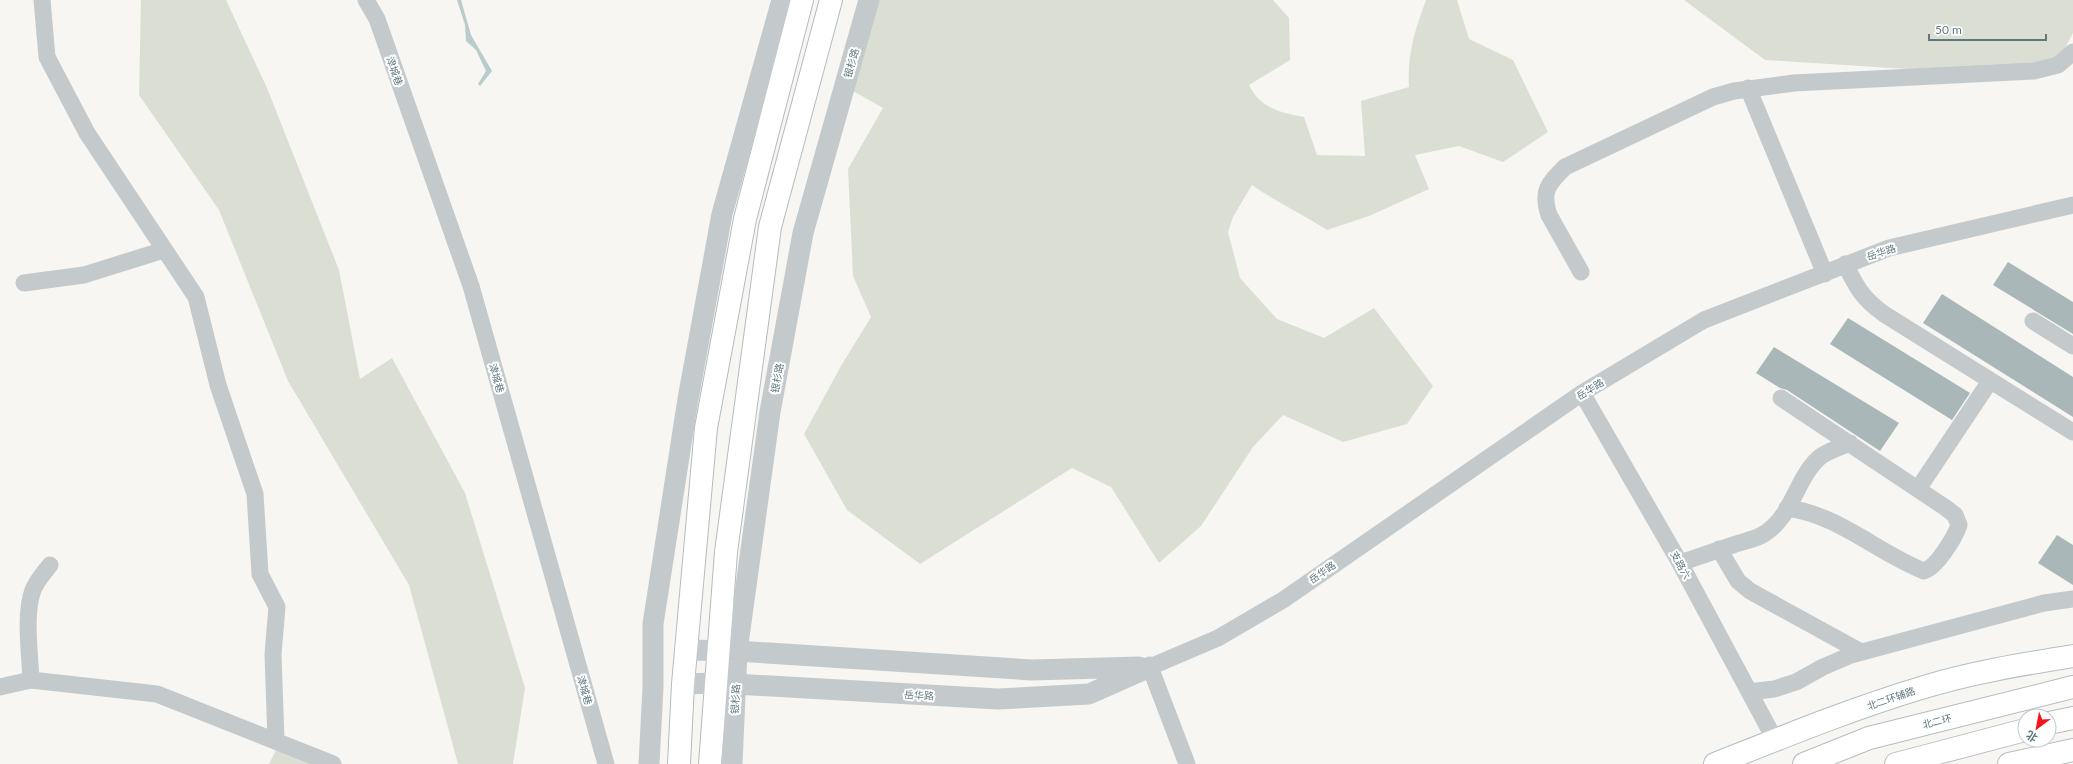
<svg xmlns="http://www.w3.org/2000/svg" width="2073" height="764" viewBox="0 0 2073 764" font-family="Lato,'Noto Sans SC',sans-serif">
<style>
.green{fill:#dbdfd3}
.water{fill:#b9cccc}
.building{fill:#a9b7b9}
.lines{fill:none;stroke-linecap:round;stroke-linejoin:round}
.secondary-casing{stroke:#b5bec0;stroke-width:24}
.primary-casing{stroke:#b4bcbe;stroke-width:24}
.trunk-casing{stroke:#b6bcbd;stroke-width:24}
.minor{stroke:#c4cacc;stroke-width:17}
.tertiary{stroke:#c4cacc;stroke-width:21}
.secondary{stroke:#fff;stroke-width:22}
.primary{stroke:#fff;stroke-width:22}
.trunk{stroke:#fff;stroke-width:22}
.labels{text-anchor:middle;stroke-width:4;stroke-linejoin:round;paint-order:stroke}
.street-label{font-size:10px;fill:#5e7a81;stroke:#fff}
</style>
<rect width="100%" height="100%" fill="#f7f6f3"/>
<!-- green -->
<path class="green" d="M141,0h85l41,88 72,182 21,109 32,-21 73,135 60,195 -12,76h-55l-49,-179 -121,-204 -69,-171 -80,-115z
M876,0h397l16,18 1,42 -41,25c11,23 32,28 55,32l13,38 48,1 -4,-55 48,-14c-2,-33 6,-57 17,-87h31l12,39 44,21 35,72 -45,30 -44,-16 -44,9 14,34 -60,27 -42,14c-25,-16 -51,-28 -75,-45l-19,32 -5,15 12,46 37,41 47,19 50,-30 59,78 -26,38 -64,18 -60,-27 -30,32 -52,79 -42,37 -48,-76 -39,-19 -152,96 -73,-54 -43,-76 37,-68 30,-49 -18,-41 -5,-107 35,-61 -39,-22z
M1684,0h389v33l-15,28 -73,13 -220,-14z
M278,746l32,18h-41z"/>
<!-- water -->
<path class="water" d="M457,0h4l10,35 21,36 -12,15 -2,-2 8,-13 -10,-21 -10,-9 -1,-16z"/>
<!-- building -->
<path class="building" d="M2008,262l65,40v32l-80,-49z
M1942,294l131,83v40l-150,-94z
M1848,318l122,75 -18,27 -122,-76z
M1774,347l125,76 -19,28 -93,-61 -7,-2 -24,-15z
M2057,535l16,10v40l-35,-22z"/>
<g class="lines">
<defs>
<path id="secondary" d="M1715,764c68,-27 136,-55 206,-76 48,-15 102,-24 152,-32
M2009,764l64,-14"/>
<path id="primary" d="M679,764l4,-80 23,-256 39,-209 57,-219
M710,764l16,-212 44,-325 61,-227"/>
<path id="trunk" d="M2049,723l24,-5
M1804,764l65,-26 204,-51
M1896,764l129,-34"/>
</defs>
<!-- secondary casing -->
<use href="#secondary" class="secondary-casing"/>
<!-- primary casing -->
<use href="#primary" class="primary-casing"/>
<!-- trunk casing -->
<use href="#trunk" class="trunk-casing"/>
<!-- minor -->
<path class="minor" d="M42,0l5,57 40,76 109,164 22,88 37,109 5,80 17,33 -4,47 3,87
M366,0l11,19 94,267 135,478
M1748,88l77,186
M1845,264c12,24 17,34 39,50l189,118
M1581,272l-32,-57c-8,-24 -1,-31 16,-48l148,-70 21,-6 60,-8 240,-12 24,-6 15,-13
M24,283l60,-8 80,-25
M2033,321l40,25
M1582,393l98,170 95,177
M1781,398l165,110 9,7 4,10c-4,12 -22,42 -35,46 -46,-18 -87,-57 -137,-63
M1918,489l72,-108
M1719,549l19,32 12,10 111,61
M1680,563c18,-6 35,-12 53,-18 16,-6 27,-5 41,-19 20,-19 25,-51 46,-69 8,-6 21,-10 30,-14
M31,680c-1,-26 -7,-66 2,-90 4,-10 11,-17 17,-25
M0,687l31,-7 126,14 176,70
M1749,692l25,-3 22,-7 27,-15 28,-12 193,-52 29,-4
M1187,764l-37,-97 68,-29 65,-38 299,-207 122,-73 185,-72 184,-43"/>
<!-- tertiary -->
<path class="tertiary" d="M685,650l52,1 295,19 107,-3
M683,684l34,-1 281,16 91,-5 61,-27
M649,764l4,-77v-63l35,-225 34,-185 60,-214
M732,764l5,-113 33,-239 33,-179 66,-233"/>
<!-- secondary -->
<use href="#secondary" class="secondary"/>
<!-- primary -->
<use href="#primary" class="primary"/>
<!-- trunk -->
<use href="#trunk" class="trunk"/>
</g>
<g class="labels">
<!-- street labels -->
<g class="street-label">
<text transform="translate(851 63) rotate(-74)" y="4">银杉路</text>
<text transform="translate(395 71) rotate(71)" y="4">津城巷</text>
<text transform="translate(1881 252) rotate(-18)" y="4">岳华路</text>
<text transform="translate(497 378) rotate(74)" y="4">津城巷</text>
<text transform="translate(777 378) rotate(-80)" y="4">银杉路</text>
<text transform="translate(1590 389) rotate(-31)" y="4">岳华路</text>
<text transform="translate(1681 565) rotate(61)" y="4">支路六</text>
<text transform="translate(1322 572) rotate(-35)" y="4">岳华路</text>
<text transform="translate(585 690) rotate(74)" y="4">津城巷</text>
<text transform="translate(919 695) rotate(3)" y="4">岳华路</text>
<text transform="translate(1891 698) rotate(-19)" y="4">北二环辅路</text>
<text transform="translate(735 699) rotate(-87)" y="4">银杉路</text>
<text transform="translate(1937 721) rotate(-14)" y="4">北二环</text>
</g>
</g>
<!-- north arrow -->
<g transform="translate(2037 728) rotate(212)"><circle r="19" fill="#ffffff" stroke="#bfcacd"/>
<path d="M0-3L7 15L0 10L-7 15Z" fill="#f5141a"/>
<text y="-6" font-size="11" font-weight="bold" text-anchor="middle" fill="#5e7a81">北</text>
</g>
<!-- scale -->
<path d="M1929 34v6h117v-6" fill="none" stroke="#5e7a81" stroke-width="2"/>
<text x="1935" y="34" font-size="12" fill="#5e7a81" stroke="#ffffff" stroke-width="3" paint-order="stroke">50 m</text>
</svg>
